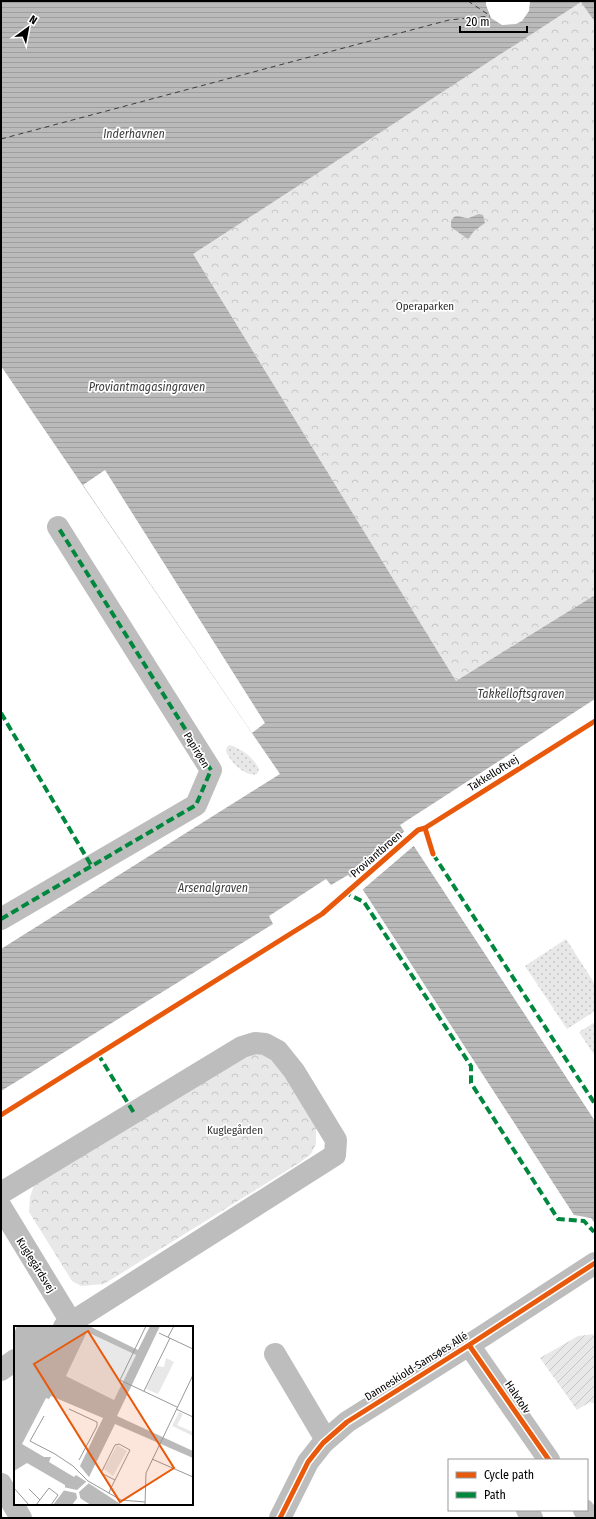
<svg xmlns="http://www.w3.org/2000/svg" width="596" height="1519" viewBox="0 0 596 1519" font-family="'Fira Sans Condensed',sans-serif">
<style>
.grass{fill:url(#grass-dots)}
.forest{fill:url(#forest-crowns)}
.garden{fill:url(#garden-furrows)}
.water{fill:url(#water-rules)}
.pier{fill:#fff}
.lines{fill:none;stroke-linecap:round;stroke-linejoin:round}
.ferry{stroke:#3d3d3d;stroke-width:1;stroke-dasharray:5 4;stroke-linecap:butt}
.minor{stroke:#bdbdbd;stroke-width:22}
.quiet{stroke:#00873e;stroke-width:4;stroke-dasharray:8 4;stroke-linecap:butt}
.cycleway-casing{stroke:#fff;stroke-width:8}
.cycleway{stroke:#e8590c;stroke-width:5}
.labels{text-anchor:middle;stroke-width:3.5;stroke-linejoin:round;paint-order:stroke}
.park-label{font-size:11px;fill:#2c2c2c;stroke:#fff}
.street-label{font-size:11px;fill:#000;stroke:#fff}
.water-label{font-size:12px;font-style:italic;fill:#3d3d3d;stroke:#fff}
.inset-river{fill:none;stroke:#bababa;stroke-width:2}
.inset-road{fill:none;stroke:#999;stroke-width:1}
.view{fill:#e8590c;fill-opacity:0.15;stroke:#e8590c;stroke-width:2}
.inset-edge{fill:none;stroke:#000;stroke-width:2}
</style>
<defs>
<pattern id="grass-dots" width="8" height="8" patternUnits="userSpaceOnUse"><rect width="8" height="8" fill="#e8e8e8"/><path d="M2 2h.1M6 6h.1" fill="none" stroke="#c5c5c5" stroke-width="1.8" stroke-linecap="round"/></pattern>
<pattern id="forest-crowns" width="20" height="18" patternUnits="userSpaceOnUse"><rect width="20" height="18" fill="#e8e8e8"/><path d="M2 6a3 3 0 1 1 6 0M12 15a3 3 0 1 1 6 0" fill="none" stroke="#c5c5c5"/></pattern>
<pattern id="garden-furrows" width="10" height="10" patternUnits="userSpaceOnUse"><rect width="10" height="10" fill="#e8e8e8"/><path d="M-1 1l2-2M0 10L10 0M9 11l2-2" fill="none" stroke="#c5c5c5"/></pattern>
<pattern id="water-rules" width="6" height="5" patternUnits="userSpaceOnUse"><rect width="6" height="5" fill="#bababa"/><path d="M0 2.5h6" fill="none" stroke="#9e9e9e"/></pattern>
</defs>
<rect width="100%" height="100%" fill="#fff"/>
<!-- grass -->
<path class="grass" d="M230,745c13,5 23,12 29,24l-2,5c-12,3 -27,-12 -31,-23l1,-4z
M566,939l29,45v27l-28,18 -42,-63z
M595,1022v34l-16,-24z"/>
<!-- forest -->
<path class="forest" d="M582,1l13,21v573l-139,86 -264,-427z
M252,1050l23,11 41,65v18l-5,10 -12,9 -195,121 -23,2 -9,-5 -43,-69 1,-15 4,-12z"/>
<!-- garden -->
<path class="garden" d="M595,1334v70l-5,-2 -13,8 -37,-52 38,-22z"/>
<!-- water -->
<path class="water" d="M1,1h594v21l-14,-20 -388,252 263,427 139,-86v104l-195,126 195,296v103l-4,-6 -17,-3 -211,-325 -15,-15 -17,10 -5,-6 -57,37 4,8 -272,167v-142l279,-175 -279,-408z
M479,214l4,1 2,8 -11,8 -5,7 -4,-1 -14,-10v-6c5,-10 10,-2 18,-3 3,-1 6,-3 10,-4z"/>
<!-- pier -->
<path class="pier" d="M486,1h44l-1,10 -7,10 -6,3 -14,1 -11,-7 -5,-13z
M105,470l160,253 -13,10 -169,-248z
M406,830l10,14 -55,47 -12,-12z"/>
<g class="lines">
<!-- ferry -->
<path class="ferry" d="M468,1l21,14
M1,139l448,-119 41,-4"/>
<!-- minor -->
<path class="minor" d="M1,919l195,-114 15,-35 -153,-243
M1,1193l241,-146 13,-4 10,1 13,7 16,20 42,69 -1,15 -271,172
M1,1207l70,115
M469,1345l80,115
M275,1354l51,86
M1,1370l14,-10
M1,1484l20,34
M527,1510l5,8
M584,1510l6,8
M280,1518l28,-56 15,-19 24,-21 122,-77 126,-82"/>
<!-- quiet -->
<path class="quiet" d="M1,713l90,152
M433,854l162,250
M344,895l2,-2 18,9 107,164v17l87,136 26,2 10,11
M1,919l195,-114 15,-35 -153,-243
M98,1054l36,59"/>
<defs>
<path id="cycleway" d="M433,854l-8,-26 170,-107
M1,1115l321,-201 96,-84 7,-2
M469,1345l80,115
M280,1518l28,-56 15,-19 24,-21 122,-77 126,-82"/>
</defs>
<!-- cycleway casing -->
<use href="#cycleway" class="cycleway-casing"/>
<!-- cycleway -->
<use href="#cycleway" class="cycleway"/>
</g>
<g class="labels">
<!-- park labels -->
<g class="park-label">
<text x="425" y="310">Operaparken</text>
<text x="235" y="1134">Kuglegården</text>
</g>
<!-- street labels -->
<g class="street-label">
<text transform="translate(197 750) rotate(59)" y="4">Papirøen</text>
<text transform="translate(493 773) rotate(-32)" y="4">Takkelloftvej</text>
<text transform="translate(376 854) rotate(-41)" y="4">Proviantbroen</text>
<text transform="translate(36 1265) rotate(58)" y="4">Kuglegårdsvej</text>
<text transform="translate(416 1366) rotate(-32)" y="4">Danneskiold-Samsøes Allé</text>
<text transform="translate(518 1397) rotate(56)" y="4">Halvtolv</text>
</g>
<!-- water labels -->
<g class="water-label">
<text x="134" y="138">Inderhavnen</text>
<text x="147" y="391">Proviantmagasingraven</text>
<text x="521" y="698">Takkelloftsgraven</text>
<text x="213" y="892">Arsenalgraven</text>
</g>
</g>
<!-- overview -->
<g transform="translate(14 1326)">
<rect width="179" height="179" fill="#fff"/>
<path d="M73,6l49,23 -22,45 -48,-24zM103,119l10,6 -14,25 -9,-7z" fill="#e8e8e8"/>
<path d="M152,32l8,4 -16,32 -12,-5 11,-23 7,1zM165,86l4,2 -6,11 16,7v4l-21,-10z" fill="#e8e8e8"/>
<path d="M3,0h72l49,24 12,-24h10l-43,90 76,35v7l-78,-34 -26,53 -9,-11 23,-48 -52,-22 -2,3 -3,-1 -24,46 22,13h7l-2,5 25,15 2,-2 46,30h-31l-13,-8 -6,8h-19l12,-16v-4l-38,-22 -13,8v-138zM73,6l49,23 -22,45 -48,-24z" fill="#bababa" fill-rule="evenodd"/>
<path d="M73,155l2,2 -10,9 2,9h-3l-2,-8 -14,-3 1,-3 14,3z" fill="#fff"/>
<path class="inset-river" d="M56,0l1,9 8,3M0,61l18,-61M0,69l22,-69M0,75l24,-75M0,81l65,-69"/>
<path class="inset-road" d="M132,0l-26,54 57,27M145,7l34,16M154,11l6,-11M130,65l26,-53M55,83l28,13v4l-18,34M162,83l17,8M30,90l-14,25 25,13 18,12 15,15 33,19 24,2M138,133l41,18M0,162l15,17M15,163l11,11M95,167l2,-5 19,-38 -11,-6 -4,1 -14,28 14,7M22,179l13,-17 9,7 -7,10M131,179l1,-32 47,-98"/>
<path class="view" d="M74,5l86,137 -54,34 -86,-138z"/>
<rect width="179" height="179" class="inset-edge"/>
</g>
<!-- border -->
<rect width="596" height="1519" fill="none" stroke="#000000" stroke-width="4"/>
<!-- legend -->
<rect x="448" y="1459" width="140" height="52" fill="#ffffff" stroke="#999999"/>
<rect x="456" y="1472" width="20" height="6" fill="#e8590c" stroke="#999999"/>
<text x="484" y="1479" font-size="12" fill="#000000">Cycle path</text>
<rect x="456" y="1492" width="20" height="6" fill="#00873e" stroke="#999999"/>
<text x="484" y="1499" font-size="12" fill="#000000">Path</text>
<!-- north arrow -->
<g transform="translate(28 28) rotate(32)" stroke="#ffffff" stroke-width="3" paint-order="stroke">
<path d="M0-3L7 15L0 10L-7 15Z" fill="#000000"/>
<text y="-6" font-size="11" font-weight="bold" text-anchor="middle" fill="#000000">N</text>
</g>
<!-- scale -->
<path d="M460 26v6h67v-6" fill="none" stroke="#000000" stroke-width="2"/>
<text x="466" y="26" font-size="12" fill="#000000" stroke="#ffffff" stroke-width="3" paint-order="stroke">20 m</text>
</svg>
